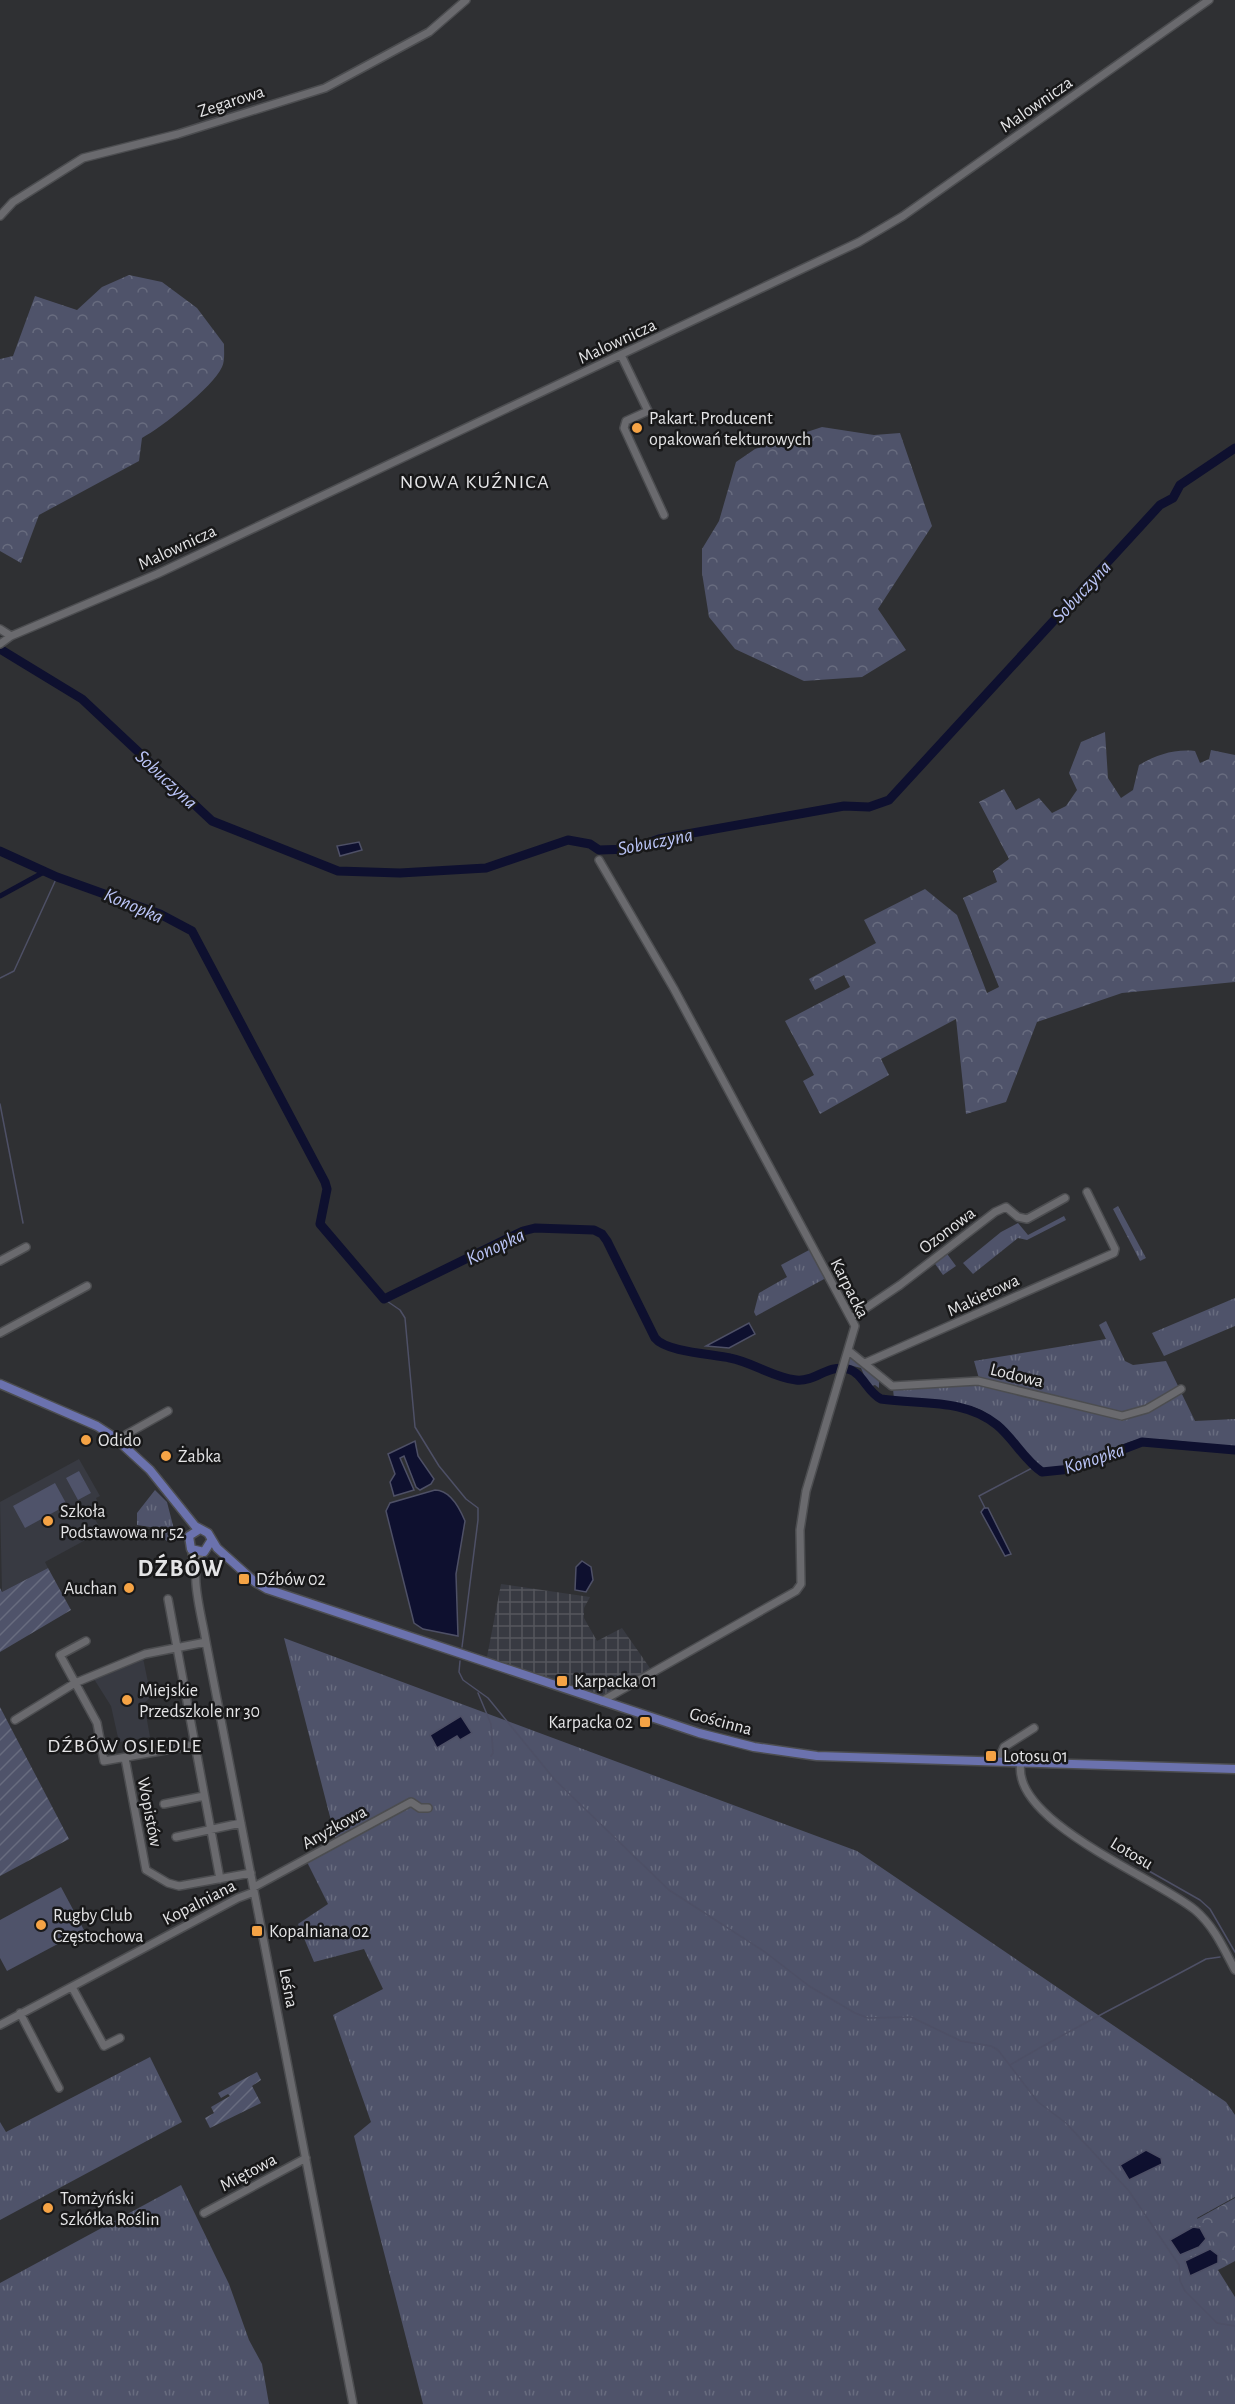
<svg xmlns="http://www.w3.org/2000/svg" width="1235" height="2404" viewBox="0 0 1235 2404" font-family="'Alegreya Sans',sans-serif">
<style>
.built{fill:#383a42}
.industrial{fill:url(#industrial-grid)}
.grass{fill:url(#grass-tufts)}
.forest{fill:url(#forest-crowns)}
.garden{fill:url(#garden-furrows)}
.pitch{fill:#4f536a}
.water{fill:#0e102f;stroke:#4e5066;stroke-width:1.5}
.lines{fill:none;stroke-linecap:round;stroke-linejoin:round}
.stream{stroke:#4e5066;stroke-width:1.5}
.canal{stroke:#0e102f;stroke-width:5}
.river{stroke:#0e102f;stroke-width:9}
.minor-casing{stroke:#4c4d50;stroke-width:10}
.major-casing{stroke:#4c4d50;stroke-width:11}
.minor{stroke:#6a6a6e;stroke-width:7}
.major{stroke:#6b72ae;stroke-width:8}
.poi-dot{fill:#f5a345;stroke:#181819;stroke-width:2}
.labels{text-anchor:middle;stroke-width:5;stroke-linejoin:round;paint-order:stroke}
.street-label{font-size:18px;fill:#e4e4e6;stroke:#181819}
.poi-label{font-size:18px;fill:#e4e4e6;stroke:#181819;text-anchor:start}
.neighbourhood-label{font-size:20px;letter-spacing:1.5px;fill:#e4e4e6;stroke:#181819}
.water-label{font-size:20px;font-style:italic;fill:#bbc5f8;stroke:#181819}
.district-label{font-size:24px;font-weight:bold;letter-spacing:1.5px;fill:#e4e4e6;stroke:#181819}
</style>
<defs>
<pattern id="industrial-grid" width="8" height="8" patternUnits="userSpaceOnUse" patternTransform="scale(1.5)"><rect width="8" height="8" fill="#383a42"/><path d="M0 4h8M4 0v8" fill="none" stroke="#55565d"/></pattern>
<pattern id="grass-tufts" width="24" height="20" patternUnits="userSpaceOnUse" patternTransform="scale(1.5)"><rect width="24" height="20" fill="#4f536a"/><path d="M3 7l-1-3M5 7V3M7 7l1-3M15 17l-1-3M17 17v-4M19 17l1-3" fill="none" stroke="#686c7f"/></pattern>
<pattern id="forest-crowns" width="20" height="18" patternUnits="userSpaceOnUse" patternTransform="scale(1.5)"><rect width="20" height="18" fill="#4f536a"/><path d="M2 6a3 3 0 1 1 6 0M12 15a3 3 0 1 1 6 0" fill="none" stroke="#686c7f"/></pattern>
<pattern id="garden-furrows" width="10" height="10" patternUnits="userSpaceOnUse" patternTransform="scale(1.5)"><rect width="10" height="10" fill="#4f536a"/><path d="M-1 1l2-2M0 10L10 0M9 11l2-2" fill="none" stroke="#686c7f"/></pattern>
</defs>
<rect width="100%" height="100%" fill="#2f3033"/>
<!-- built -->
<path class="built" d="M79,1459l21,37 -4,2 3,7 -9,6 12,20 -57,31 3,6 -46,24 -2,-90z
M143,1658l8,39 -7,6 6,34 -31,5 -8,-36 -17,-27z"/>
<!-- industrial -->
<path class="industrial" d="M501,1584l89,13 -6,11v10l13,23 25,-13 30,43 -50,30 -116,-39z"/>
<!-- grass -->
<path class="grass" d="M1118,1206l28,52 -6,3 -27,-52z
M1064,1216l2,4 -39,20 -9,-2 -45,36 -10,-11 38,-31 17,-9 10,12z
M811,1249l15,29 -70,38 -2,-4 5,-19 28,-16 -6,-12z
M945,1251l11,15 -13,9 -10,-14z
M1235,1298v28l-71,30 -12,-23z
M1106,1321l19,40 8,4 33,-4 29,60 40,-2v29c-30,-3 -62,-10 -92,-9 -24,1 -71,35 -95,32 -18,-2 -44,-51 -67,-61 -25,-11 -60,-10 -87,-11l-1,-10 87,-7 -6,-21 132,-22 -7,-14z
M854,1358l25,21v9l-4,-3 -6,2 -8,-19 -12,-3v-6z
M155,1490l12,12 10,39h-10l-17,-14 -13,-2v-12z
M284,1638l573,213 369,251 9,13v82l-38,21c9,14 29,32 27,49l-6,3 17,27v107h-812l-69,-268 17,-14 -38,-107 50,-26 -19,-40 -50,13 -16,-38 30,-20 -22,-44 31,-16z
M150,2057l32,65 -182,98v-98l6,10z
M181,2185l48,99 20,56 13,24 7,40h-269v-121z"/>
<!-- forest -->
<path class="forest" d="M129,275l33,7 35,26 27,36c0,7 1,17 -2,23 -10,21 -60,60 -80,71l-3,23 -100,54 -18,48 -21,-12v-192l13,-3 22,-60 42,14 25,-23z
M822,427l52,8 26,-2 32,93 -54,83 28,41 -44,27 -58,4 -69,-32 -26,-32 -7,-44v-24l17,-28 17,-59 19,-13z
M1105,732l3,46 13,20 12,-8 6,-25c18,-10 34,-16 56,-14l5,12 9,-4 2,-9 24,5v227l-113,11 -85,29 -31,80 -40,12 -10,-95 -75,40 8,16 -69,39 -17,-33 11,-6 -29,-54 65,-34 -6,-12 -29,15 -6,-11 67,-36 -12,-23 61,-31 32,26 30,78 12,-6 -36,-89 34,-16 -4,-11 16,-12 -30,-57 25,-13 12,21 23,-12 13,15 14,-7 11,-16 -8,-17 12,-31z
M1235,2198v63l-11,6 -4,-16 -23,-32z"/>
<!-- garden -->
<path class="garden" d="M48,1568l23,42 -71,42v-64l2,4z
M0,1707l69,132 -69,37z
M257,2072l4,8 -9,6 9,17 -51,25 -5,-10 9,-5 -3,-6 19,-11 -2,-2 -7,4 -3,-5z"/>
<!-- pitch -->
<path class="pitch" d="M79,1471l12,22 -13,7 -12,-22z
M55,1483l12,22 -42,23 -12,-22z
M61,1887l23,43 -77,41 -7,-13v-38z"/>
<!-- water -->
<path class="water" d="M359,842l3,8 -22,6 -3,-10z
M749,1323l6,11 -26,14 -23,-2z
M415,1441l3,15 16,23 -3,5 -11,6 -4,-3 -12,-31 -4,2 14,32 -20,6 -4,-14 5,-8 -7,-20z
M435,1490c15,0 25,19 30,31l-9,53 2,62 -35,-7 -9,-6 -28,-112 4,-8z
M984,1508h4l23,46 -6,2 -24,-44z
M582,1561l9,6 2,13 -7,12 -11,-2 1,-23z
M461,1716l11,17 -12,7 -3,-4 -20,12 -7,-13z
M1146,2150l15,8 1,6 -33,16 -9,-15z
M1193,2227l7,1 6,11 -7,8 -19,8 -10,-15z
M1210,2249l8,6v8l-28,13 -5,-15z"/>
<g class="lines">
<!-- stream -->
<path class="stream" d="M0,978l14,-7 43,-94
M0,1104l23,119
M384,1299l16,11 5,8 10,109 24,39 27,33 12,9v12l-16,127
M985,1508l-6,-12 55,-29
M460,1661l-1,11 4,8 25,18 67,82 114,110 96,62 44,34 46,27 13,5 43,-1 50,24 30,5 7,4 40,52 28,21 63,68 50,74 1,16 5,10 32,32 18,3
M478,1693l13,31 2,29 -2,3
M1112,1850l88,50 10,9 25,43
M1010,2065c64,-38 130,-70 196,-106l14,-2"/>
<!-- canal -->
<path class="canal" d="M0,896l44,-24"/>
<!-- river -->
<path class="river" d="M0,649l82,50 130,122 126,50 62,2 86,-5 82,-28 22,4 9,6 32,-1 28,-10 185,-33 25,1 20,-7 271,-295 13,-7 7,-13 55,-37
M0,851l57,26 103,37 32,17 133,251 2,7 -7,35 64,75 139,-68 12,-3 59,2 8,4 5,7 48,97c11,14 57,16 75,20 22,4 44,20 66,22 20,2 31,-16 52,-11 15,4 19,23 33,30 40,6 83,-1 116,26 17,14 27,35 45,47l29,-3 71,-27 93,8"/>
<defs>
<path id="minor" d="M0,216l13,-14 70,-44 95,-24 147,-46 104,-56 37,-32
M621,355l27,56 -22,10 -2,7 40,87
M0,629l11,7
M0,644l11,-8 146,-62 702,-332 44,-26 306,-216
M599,860l75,129 181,337 -49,165 -6,39 1,54 -5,7 -194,110
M0,1261l26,-14
M851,1318l49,-33 95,-73 11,-5 12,10 9,2 38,-21
M0,1333l87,-47
M850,1352l42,34 86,-5 144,35 25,-7 34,-20
M865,1363l249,-110 1,-4 -28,-57
M120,1442l7,-8 41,-23
M192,1550l1,20
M202,1552c-15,17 1,68 4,90l147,762
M168,1599l52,280
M86,1641l-26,14 37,68 7,38 90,-16
M15,1720l60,-37 70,-29 61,-12
M125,1758l21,112 22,13 11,3 72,-13
M998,1761l6,-14 30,-19
M1021,1762c-12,59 134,115 174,148 19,16 29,39 40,60
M164,1804l40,-8
M176,1837l65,-14
M254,1887l157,-85 9,6h8
M72,1987l32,59 16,-8
M20,2013l39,75
M0,2025l238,-127 16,-6
M204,2213l102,-55"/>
<path id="major" d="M0,1384l97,42 17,11 36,33 45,56 13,7 9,15 38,34 12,7 432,144 55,14 63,9 418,13
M200,1529l-11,7 2,13 13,3 7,-11"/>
</defs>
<!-- minor casing -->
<use href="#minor" class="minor-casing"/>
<!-- major casing -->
<use href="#major" class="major-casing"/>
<!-- minor -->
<use href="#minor" class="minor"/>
<!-- major -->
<use href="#major" class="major"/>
</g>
<!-- markers -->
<g class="poi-dot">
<circle cx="637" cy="428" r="6"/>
<circle cx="86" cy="1440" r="6"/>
<circle cx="166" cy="1456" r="6"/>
<circle cx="48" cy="1521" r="6"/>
<rect x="238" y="1573" width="12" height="12" rx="3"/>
<circle cx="129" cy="1588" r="6"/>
<rect x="556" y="1675" width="12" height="12" rx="3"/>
<circle cx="127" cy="1700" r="6"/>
<rect x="639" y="1716" width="12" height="12" rx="3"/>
<rect x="985" y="1750" width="12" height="12" rx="3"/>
<circle cx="41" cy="1925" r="6"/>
<rect x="251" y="1925" width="12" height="12" rx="3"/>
<circle cx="48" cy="2208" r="6"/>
</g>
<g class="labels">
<!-- street labels -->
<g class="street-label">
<text transform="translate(231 101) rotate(-18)" y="6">Zegarowa</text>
<text transform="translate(1036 104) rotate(-35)" y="6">Malownicza</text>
<text transform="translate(617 341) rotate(-25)" y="6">Malownicza</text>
<text transform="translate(177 547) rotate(-25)" y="6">Malownicza</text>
<text transform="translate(947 1230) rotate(-37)" y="6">Ozonowa</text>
<text transform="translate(850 1288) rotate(63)" y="6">Karpacka</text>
<text transform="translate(983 1295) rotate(-25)" y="6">Makietowa</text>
<text transform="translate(1017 1375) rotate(14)" y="6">Lodowa</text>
<text transform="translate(721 1721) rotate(15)" y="6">Gościnna</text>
<text transform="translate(150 1812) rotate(79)" y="6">Wopistów</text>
<text transform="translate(334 1827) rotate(-29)" y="6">Anyżkowa</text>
<text transform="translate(1132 1853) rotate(31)" y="6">Lotosu</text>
<text transform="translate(199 1902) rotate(-27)" y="6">Kopalniana</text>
<text transform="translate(289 1988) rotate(79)" y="6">Leśna</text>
<text transform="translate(248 2172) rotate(-28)" y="6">Miętowa</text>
</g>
<!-- poi labels -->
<g class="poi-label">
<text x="649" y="424">Pakart. Producent<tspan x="649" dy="21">opakowań tekturowych</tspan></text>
<text x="98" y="1446">Odido</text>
<text x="178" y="1462">Żabka</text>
<text x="60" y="1517">Szkoła<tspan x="60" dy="21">Podstawowa nr 52</tspan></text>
<text x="256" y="1585">Dźbów 02</text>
<text x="117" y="1594" text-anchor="end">Auchan</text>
<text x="574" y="1687">Karpacka 01</text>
<text x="139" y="1696">Miejskie<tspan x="139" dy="21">Przedszkole nr 30</tspan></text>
<text x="633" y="1728" text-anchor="end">Karpacka 02</text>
<text x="1003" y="1762">Lotosu 01</text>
<text x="53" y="1921">Rugby Club<tspan x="53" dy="21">Częstochowa</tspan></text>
<text x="269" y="1937">Kopalniana 02</text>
<text x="60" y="2204">Tomżyński<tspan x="60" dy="21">Szkółka Roślin</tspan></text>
</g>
<!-- neighbourhood labels -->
<g class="neighbourhood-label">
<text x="475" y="488">NOWA KUŹNICA</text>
<text x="125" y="1752">DŹBÓW OSIEDLE</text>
</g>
<!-- water labels -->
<g class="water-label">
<text transform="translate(1081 591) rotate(-47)" y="7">Sobuczyna</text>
<text transform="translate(167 779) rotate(43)" y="7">Sobuczyna</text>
<text transform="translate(655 841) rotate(-11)" y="7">Sobuczyna</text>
<text transform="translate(134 905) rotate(23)" y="7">Konopka</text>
<text transform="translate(495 1246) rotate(-25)" y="7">Konopka</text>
<text transform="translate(1094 1458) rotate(-18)" y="7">Konopka</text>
</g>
<!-- district labels -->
<g class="district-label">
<text x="181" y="1576">DŹBÓW</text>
</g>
</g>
</svg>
